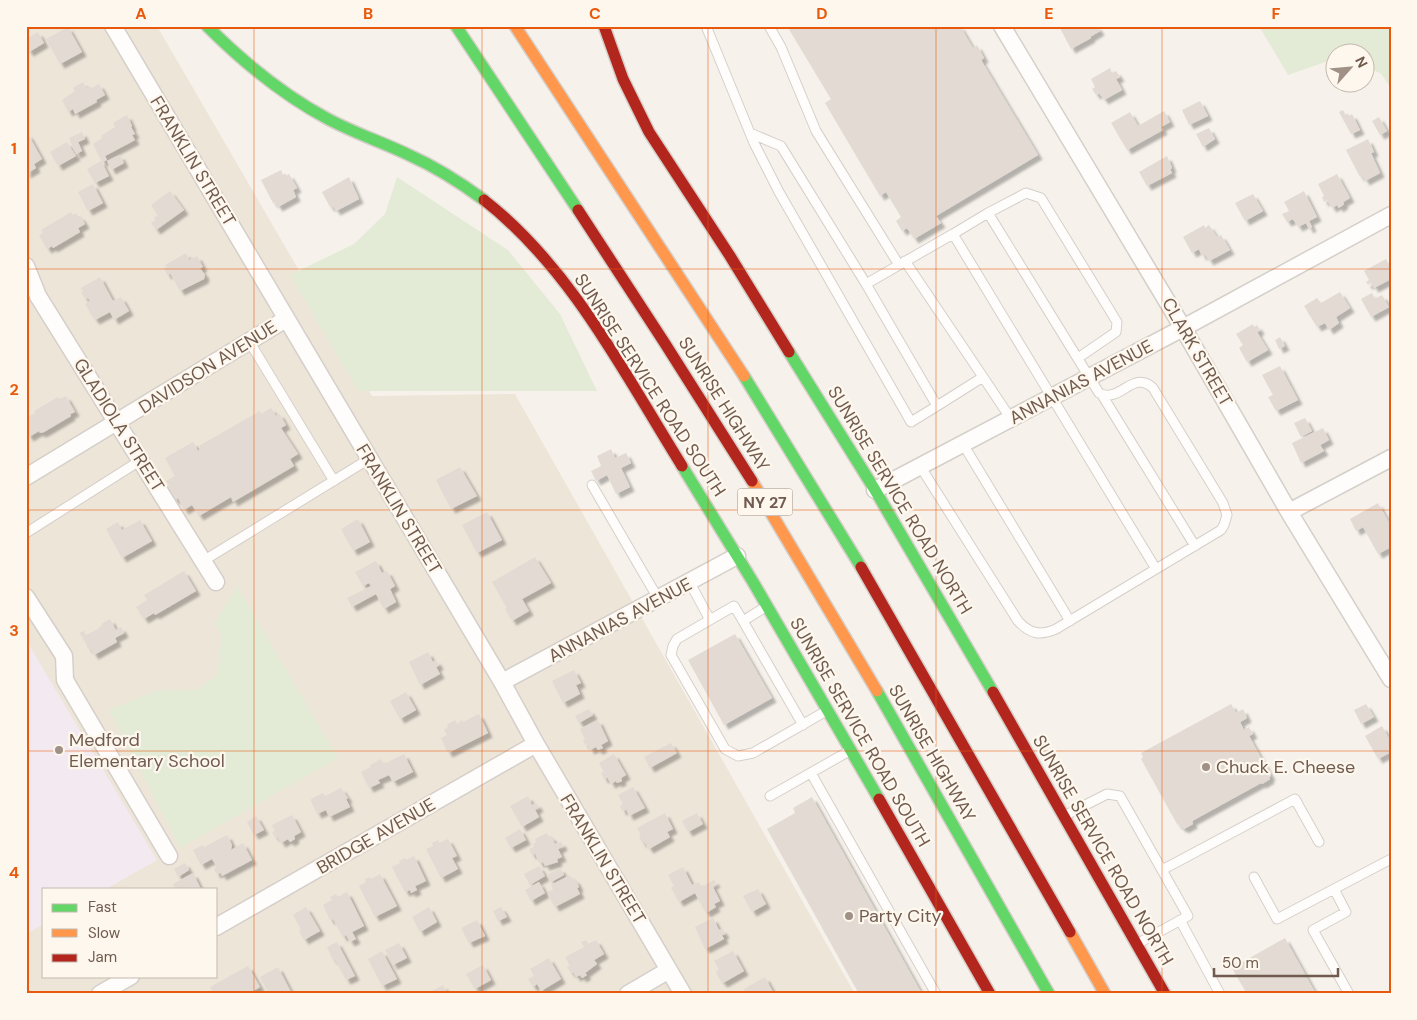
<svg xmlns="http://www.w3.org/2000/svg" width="1417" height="1020" viewBox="0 0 1417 1020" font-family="'DM Sans',sans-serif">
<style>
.residential{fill:#eee5d9;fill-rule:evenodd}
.education{fill:#f3eaf1}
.green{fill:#e3ebd7}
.building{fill:#e2dad3;filter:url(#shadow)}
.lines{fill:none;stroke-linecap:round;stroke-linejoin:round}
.lane-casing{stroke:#d5cfc9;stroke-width:11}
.street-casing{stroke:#d5cfc9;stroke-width:19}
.fast-casing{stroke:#d5cec8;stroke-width:14}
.slow-casing{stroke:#d5cec8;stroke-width:14}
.jam-casing{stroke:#d5cec8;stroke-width:14}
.lane{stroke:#fefdfc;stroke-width:9}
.street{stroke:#fefdfc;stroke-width:16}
.fast{stroke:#63d668;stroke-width:11}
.slow{stroke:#ff974d;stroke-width:11}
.jam{stroke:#b3261e;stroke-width:11}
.grid{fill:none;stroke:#e8590c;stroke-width:1;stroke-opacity:0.55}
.poi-dot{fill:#a09085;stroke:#fdf7ed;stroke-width:2}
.labels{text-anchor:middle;stroke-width:4.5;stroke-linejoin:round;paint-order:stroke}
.shield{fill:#fdf7ed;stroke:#9b8a7e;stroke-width:1}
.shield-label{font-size:16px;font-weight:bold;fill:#715b4e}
.street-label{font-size:18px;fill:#715b4e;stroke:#fdf7ed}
.poi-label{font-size:18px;fill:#715b4e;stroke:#fdf7ed;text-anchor:start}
.neatline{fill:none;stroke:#e8590c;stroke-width:2}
.grid-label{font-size:16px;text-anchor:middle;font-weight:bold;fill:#e8590c}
</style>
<defs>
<filter id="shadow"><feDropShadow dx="4.5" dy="4.5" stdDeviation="1" flood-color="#0004"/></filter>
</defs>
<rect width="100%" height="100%" fill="#f6f2eb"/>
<!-- residential -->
<path class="residential" d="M26,26h131l215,370 143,-2 340,600h-829zM44,889h172v87h-172z"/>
<!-- education -->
<path class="education" d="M26,640l131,220 -51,29h-62v35l-18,10z"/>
<!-- green -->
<path class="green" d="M1259,26h132v62l-10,-14 -16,-9 -1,-13h-30v7l-46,16z
M397,177l111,73 52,64 37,77h-239l-68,-116 64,-31 31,-30z
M237,586l101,172 -158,90 -71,-138 46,-19 43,-2 18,-13 6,-38 -7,-15z"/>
<!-- building -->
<path class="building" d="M787,26h173l13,22 4,-3 7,13 -3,2 57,95 -102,61 5,7 -27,16 -7,-11 -5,3 -6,-10 5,-4 -15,-25 -6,4 -55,-93 6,-4z
M1059,26h38l3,5 -10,6 1,1 -20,11z
M68,27l14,25 -22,12 -14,-25z
M38,32l6,11 -15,9 -3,-5v-8z
M1110,68l2,5 4,-2 4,6 -4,2 6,11 -18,10 -5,-7 -3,2 -4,-6 3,-2 -4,-8z
M83,82l3,6 4,-2 2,2 7,-4 6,11 -9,5 1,2 -22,12 -2,-5 -5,3 -6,-12 13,-9 -2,-3z
M1200,101l8,15 -19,9 -7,-15z
M1343,110l4,7 5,-3 8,16 -9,4 -12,-22z
M1164,111l6,11 -9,5 2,3 -36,20 -16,-27 19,-11 8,14z
M127,115l5,11 -1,1 4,7 -3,1 3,5 -30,16 2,4 -5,2 -9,-18 9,-6 -1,-2 14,-9 -2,-4z
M1379,117l8,14 -7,4 -8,-14z
M1209,128l6,11 -12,8 -7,-13z
M82,132l3,7 -7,3 4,9 -6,3 -7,-16z
M28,134l14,25 -8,5 2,4 -10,6v-39z
M1368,139l6,13 -3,1 9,20 -15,8 -3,-6 -2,2 -14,-27z
M67,142l9,14 -18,10 -8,-14z
M120,155l4,8 -13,7 -4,-9z
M1167,156l5,12 -2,1 2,4 -25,13 -8,-14z
M101,161l8,15 -14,7 -8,-14z
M281,170l3,7 5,-3 8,14 -4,2 3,7 -18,10 -3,-5 -2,1 -12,-23z
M1337,174l13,24 -7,4 1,2 -5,4 -2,-3 -5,3 -5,-8 -3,2 -2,-5 2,-1 -6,-12z
M349,177l10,22 -23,12 -3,-5 -3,1 -8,-15z
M93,184l10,19 -15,8 -10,-19z
M170,191l14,19 -28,20 -5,-7 5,-3 -2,-2 4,-3 -7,-10z
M1304,191l13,26 -8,4 3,6 -3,2 -3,-6 -8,4 -5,-8 -6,3 -5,-8 7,-3 -5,-9z
M1253,194l10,17 -18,10 -10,-18z
M71,212l2,3 3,-2 2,4 2,-1 5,8 -7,4 2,4 -27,16 -1,-2 -5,3 -8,-14 4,-2 -2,-3z
M1204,225l1,3 4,-3 8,12 4,-2 9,15 -21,11 -4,-7 -3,2 -3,-7 -7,4 -9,-16z
M186,253l3,7 8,-4 6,11 -3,1 5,7 -1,4 -24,12 -10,-18 -3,2 -3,-7 3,-1 -2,-2z
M1386,259l5,9v11l-17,9 -3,-5 -3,2 -2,-3 3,-2 -5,-9z
M100,277l13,24 8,-4 8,14 -15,9 -4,-8 -15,8 -2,-3 -8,-13 5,-3 -2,-3 -3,1 -4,-7 2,-1 -2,-3z
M1340,292l10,16 -14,9 3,6 -10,7 -4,-7 -8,4 -13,-21 13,-8 4,5z
M1372,293l3,6 7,-4 7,12 -18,10 -10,-18z
M1253,324l1,3 3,-2 3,5 -3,2 11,18 -21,12 -8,-14 4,-3 -7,-11z
M1280,337l5,9 -6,3 -4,-9z
M1280,366l18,34 -22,11 -8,-14 5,-2 -11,-20z
M66,396l9,16 -5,2 1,2 -27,16 -4,1 -1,-2 -10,6 -3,-5v-14l9,-5 -1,-2 24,-14 1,2z
M271,408l5,8 3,-3 7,12 -5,3 17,26 -8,5 4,7 -61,36 -2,-5 -32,19 -7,-11 -8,5 -6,-12 -3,2 -8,-13 2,-2 -3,-4 9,-5 -10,-18 28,-16 5,9 3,-2 -2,-3 61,-35 1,3z
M1305,418l7,13 -11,6 -7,-14z
M1323,428l6,12 -9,5 4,6 -23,12 -9,-20z
M611,449l4,9 11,-5 5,10 -10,5 9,19 -14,7 -9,-19 -11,6 -5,-10 10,-5 -4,-10z
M460,467l17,29 -26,13 -15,-29z
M1378,503l13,23v21l-13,7 -15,-27 -7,4 -6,-12z
M487,512l15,28 -25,13 -15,-28z
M358,519l12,23 -17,9 -12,-22z
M140,520l12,21 -30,17 -16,-29 12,-7 4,8z
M535,557l16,26 -29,16 7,12 -17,10 -7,-12 2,-1 -15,-26z
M376,561l6,12 5,-2 8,15 -5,3 6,13 -12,7 -8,-15 -24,13 -5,-9 24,-12 -2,-3 -6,3 -8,-14z
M184,571l12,20 -41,24 -1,-2 -10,6 -8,-12 11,-7 -3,-5z
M110,619l6,11 5,-3 3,6 -9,5 2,4 -23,13 -4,-7 -2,1 -5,-13 -1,1 -3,-4 5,-2 2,4 12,-6 4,-4 -1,-1z
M735,634l37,64 -48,27 -36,-65z
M428,652l5,10 3,-2 3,5 -3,2 4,7 -20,11 -11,-23z
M574,670l7,13 -5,2 4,9 -17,9 -11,-22z
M406,692l10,18 -16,9 -10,-18z
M1231,704l5,9 7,-4 4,9 -7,4 4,8 5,-3 4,7 -4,2 22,40 -2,1 1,2 -8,5 -1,-1 -69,38 1,3 -9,5 -1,-2 -2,1 -2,-4h-2l-36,-65 2,-2 -2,-4z
M1366,704l8,13 -13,7 -7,-14z
M589,709l4,6 -14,8 -4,-7z
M479,714l9,19 -40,20 -7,-15 6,-3 -3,-5 4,-3 -1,-2 8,-5 3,5 2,-1 -1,-2 3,-2 1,2z
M598,720l10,21 -7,4 2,3 -5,2 -2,-3 -6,3 -3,-6 -2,1 -2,-5 2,-1 -5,-10z
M1382,726l9,16v10l-13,7 -13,-23z
M671,743l6,10 -27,15 -6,-11z
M404,754l9,18 -20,10 -4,-7 -11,5 2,3 -11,5 -8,-16 10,-5 -1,-2 11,-6 3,5z
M614,754l12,21 -5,3 1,3 -5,2 -1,-2 -5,3 -4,-7 -3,2 -3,-6 3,-1 -5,-9z
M633,787l12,21 -16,8 -3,-7 -4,2 -2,-5 3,-2 -5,-9z
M341,788l7,10 -2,1 4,8 -21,10 -3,-7 -9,4 -6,-13v-2l12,-6 2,3z
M528,796l4,9 4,-2 3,4 -4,3 4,7 -17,10 -12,-21z
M812,797l110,197h-63l-92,-165 28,-16 -2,-5z
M665,813l8,16 -6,3 3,5 -21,12 -5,-8 -2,2 -3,-7 2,-1 -4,-7z
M697,813l6,11 -15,8 -6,-11z
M292,815l9,17 -7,4 1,3 -5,3 -2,-3 -7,4 -4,-7 -2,1 -3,-5 3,-1 -3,-6z
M256,816l8,14 -10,5 -7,-13z
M520,829l6,11 -15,8 -6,-10z
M547,833l2,4 2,-1 4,8 6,-2 2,4 -5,3 4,8 -5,2 1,3 -13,4 -2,-4 -4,1 -4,-10 -3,2 -3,-6 5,-2 -1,-3 3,-2 -1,-3z
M227,835l5,10 -1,5 12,-7 9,17 -30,16 -2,-4 -4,2 -2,-5 3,-2 -5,-8 -11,6 -8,-15 10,-5 1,2z
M448,839l9,17 -5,2 6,11 -17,9 -15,-29 7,-3 -1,-3 6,-3 1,3z
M414,856l12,25 -11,5 2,4 -6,3 -1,-3 -5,2 -13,-25 8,-4 -1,-2 6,-3 1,2z
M185,863l4,7 -11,7 -4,-8z
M539,866l6,10 -15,9 -6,-11z
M683,867l9,18 7,-3 2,5 13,-7 2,3 -4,2 8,16 -6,3 2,3 -10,6 -11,-20 -16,9 -8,-14 3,-2 -6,-11z
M560,868l4,7 -13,7 -4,-7z
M193,873l8,16h-26l-2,-5z
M380,874l17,32 -22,11 -16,-31 7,-4 -1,-3 5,-2 1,2z
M570,875l3,5 2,-1 4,8 -2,1 3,6 -25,13 -7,-12 1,-4 4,-1 -2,-5z
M539,882l6,11 -14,8 -6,-11z
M758,889l8,15 -14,8 -9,-16z
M347,892l17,34 -12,6 4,7 -6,3 -4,-7 -3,2 -10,-18 -3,1 -7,-15 9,-5 -2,-3 6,-3 2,3z
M306,907l14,24 -16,9 -5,-9 2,-2 -8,-14z
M429,907l8,15 -17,10 -8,-15z
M501,907l6,10 -9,4 -5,-10z
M713,918l6,12 3,-1 3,5 -3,1 2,4 -19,10 -10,-22z
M477,920l8,16 -16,7 -8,-15z
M1285,938l31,56h-69l-15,-26z
M586,940l2,4 8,-4 8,14 -10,6 3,4 -12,9 2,2 -5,3 -2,-3 -4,2 -3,-5 -2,1 -4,-6 3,-1 -5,-9 19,-10 -3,-5z
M337,942l18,34 -9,4 -11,-21 -2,1 -6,-13z
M399,943l8,15 -14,7 -8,-15z
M382,951l15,28 -15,7 -14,-27z
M733,951l11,20 -21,12 -5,-6 -2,-6 3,-1 -5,-9z
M549,958l12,21 -20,12 -4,-7 -4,3 -5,-8 6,-3 -4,-7z
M483,965l8,15 -16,9 -9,-15z
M248,966l12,21 -12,7h-34l-4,-7z
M278,967l14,27h-10l-1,-2 -4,2h-8l-9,-17z
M765,977l9,17h-28l-2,-5z
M443,985l4,9h-20z"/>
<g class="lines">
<defs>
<path id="lane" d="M706,26l48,117 25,49 132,230 26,-16
M769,26l12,21 35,84 83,134
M750,133l31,13 85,138
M988,213l38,-20 15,5 76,124 -1,10 -38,26
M905,261l78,116
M249,341l85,140
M1102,395l93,151
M1011,419l-28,-42 -46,29 -71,-122 87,-50 203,335
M963,444l107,177
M920,466l98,155c12,13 22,15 38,8l165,-99 3,-5 3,-10 -4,-12 -70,-115c-20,-19 -33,16 -54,5l-111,-180 -35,21
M592,485l67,115
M26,533l115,-73
M203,561l166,-102
M690,583l20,37
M767,606l-24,15 60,104
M743,621l-9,-15 -57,33 -4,7 -2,9 54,94 13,7 15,-3 75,-43
M811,773l125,221
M770,796l81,-46
M1064,816l43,-22 13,2 68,120 -51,28
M1162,870l133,-71 24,43
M1254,877l23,42 57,-30
M1180,920l40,74
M1349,994l-36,-64 33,-18 -12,-23 57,-30"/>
<path id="street" d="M113,26l389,656 34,62 147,250
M1002,26l181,302 106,184 102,167
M26,266l12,30 178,286
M26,477l260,-158
M875,490l308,-162 208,-113
M1289,512l102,-54
M26,597l38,59 1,24 104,176
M502,682l235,-126
M216,927l320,-183
M100,994l31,-18
M628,994l41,-24"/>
<path id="fast" d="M207,26c36,36 76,69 121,93 26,14 54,23 81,36 27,12 52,28 75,45
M456,26l122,184
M789,352l86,138 118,202
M744,376l117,191
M682,466l71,116 126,217
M877,691l172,303"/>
<path id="slow" d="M515,26l229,350
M752,481l125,210
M1070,932l35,62"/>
<path id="jam" d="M604,26l19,53 26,53 81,124 59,96
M484,200c88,69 140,173 198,266
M578,210l86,132 88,139
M861,567l209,365
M993,692l172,302
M879,799l111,195"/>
</defs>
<!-- lane casing -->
<use href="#lane" class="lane-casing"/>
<!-- street casing -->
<use href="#street" class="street-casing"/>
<!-- fast casing -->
<use href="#fast" class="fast-casing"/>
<!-- slow casing -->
<use href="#slow" class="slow-casing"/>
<!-- jam casing -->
<use href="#jam" class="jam-casing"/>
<!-- lane -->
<use href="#lane" class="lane"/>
<!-- street -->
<use href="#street" class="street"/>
<!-- fast -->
<use href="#fast" class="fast"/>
<!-- slow -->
<use href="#slow" class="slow"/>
<!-- jam -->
<use href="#jam" class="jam"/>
</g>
<!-- grid -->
<path class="grid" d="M254,26v968M482,26v968M708,26v968M936,26v968M1162,26v968M26,269h1365M26,510h1365M26,751h1365"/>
<!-- markers -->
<g class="poi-dot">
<circle cx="59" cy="750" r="5"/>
<circle cx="1206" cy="767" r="5"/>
<circle cx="849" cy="916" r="5"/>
</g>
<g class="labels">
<!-- shield labels -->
<rect class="shield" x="737.5" y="488.5" width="55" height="27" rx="4"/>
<g class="shield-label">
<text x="765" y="508">NY 27</text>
</g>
<!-- street labels -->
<g class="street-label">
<text transform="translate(193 161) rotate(59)" y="6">FRANKLIN STREET</text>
<text transform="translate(1197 352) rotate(60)" y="6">CLARK STREET</text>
<text transform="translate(208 367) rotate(-32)" y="6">DAVIDSON AVENUE</text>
<text transform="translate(1081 382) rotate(-28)" y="6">ANNANIAS AVENUE</text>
<text transform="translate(650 385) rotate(57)" y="6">SUNRISE SERVICE ROAD SOUTH</text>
<text transform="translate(724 404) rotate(58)" y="6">SUNRISE HIGHWAY</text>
<text transform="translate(119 425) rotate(58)" y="6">GLADIOLA STREET</text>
<text transform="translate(900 500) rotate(59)" y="6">SUNRISE SERVICE ROAD NORTH</text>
<text transform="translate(399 509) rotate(59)" y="6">FRANKLIN STREET</text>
<text transform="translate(620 620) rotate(-28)" y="6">ANNANIAS AVENUE</text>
<text transform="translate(860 732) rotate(60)" y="6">SUNRISE SERVICE ROAD SOUTH</text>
<text transform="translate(932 753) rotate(60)" y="6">SUNRISE HIGHWAY</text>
<text transform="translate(376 836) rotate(-30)" y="6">BRIDGE AVENUE</text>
<text transform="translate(1103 850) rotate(60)" y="6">SUNRISE SERVICE ROAD NORTH</text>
<text transform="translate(603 859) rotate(59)" y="6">FRANKLIN STREET</text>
</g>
<!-- poi labels -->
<g class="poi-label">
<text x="69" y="746">Medford<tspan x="69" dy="21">Elementary School</tspan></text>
<text x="1216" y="773">Chuck E. Cheese</text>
<text x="859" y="922">Party City</text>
</g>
</g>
<!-- border -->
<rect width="1417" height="1020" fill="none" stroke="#fdf7ed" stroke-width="55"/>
<!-- legend -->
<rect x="42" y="888" width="175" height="90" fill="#fdf7ed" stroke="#c5b9ad"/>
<rect x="52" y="904" width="25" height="8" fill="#63d668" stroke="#c5b9ad"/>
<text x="88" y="912" font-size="15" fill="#715b4e">Fast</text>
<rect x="52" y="929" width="25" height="8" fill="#ff974d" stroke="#c5b9ad"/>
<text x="88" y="938" font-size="15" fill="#715b4e">Slow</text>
<rect x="52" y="954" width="25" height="8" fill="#b3261e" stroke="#c5b9ad"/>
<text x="88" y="962" font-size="15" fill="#715b4e">Jam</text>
<!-- north arrow -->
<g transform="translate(1350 68) rotate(63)"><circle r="24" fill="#fdf7ed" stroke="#c5b9ad"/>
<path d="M0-4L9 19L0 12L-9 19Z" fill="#a09085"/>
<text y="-8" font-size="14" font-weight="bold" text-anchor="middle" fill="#715b4e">N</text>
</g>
<!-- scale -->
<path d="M1214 968v8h124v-8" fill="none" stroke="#715b4e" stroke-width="2.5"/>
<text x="1222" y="968" font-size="15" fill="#715b4e" stroke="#fdf7ed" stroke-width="4" paint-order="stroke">50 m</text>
<rect x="28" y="28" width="1362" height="964" class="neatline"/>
<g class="grid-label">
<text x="141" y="19">A</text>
<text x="368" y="19">B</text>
<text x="595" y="19">C</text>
<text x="822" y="19">D</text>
<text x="1049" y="19">E</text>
<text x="1276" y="19">F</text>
<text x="14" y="154">1</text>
<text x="14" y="395">2</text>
<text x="14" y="636">3</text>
<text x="14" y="878">4</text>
</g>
</svg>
